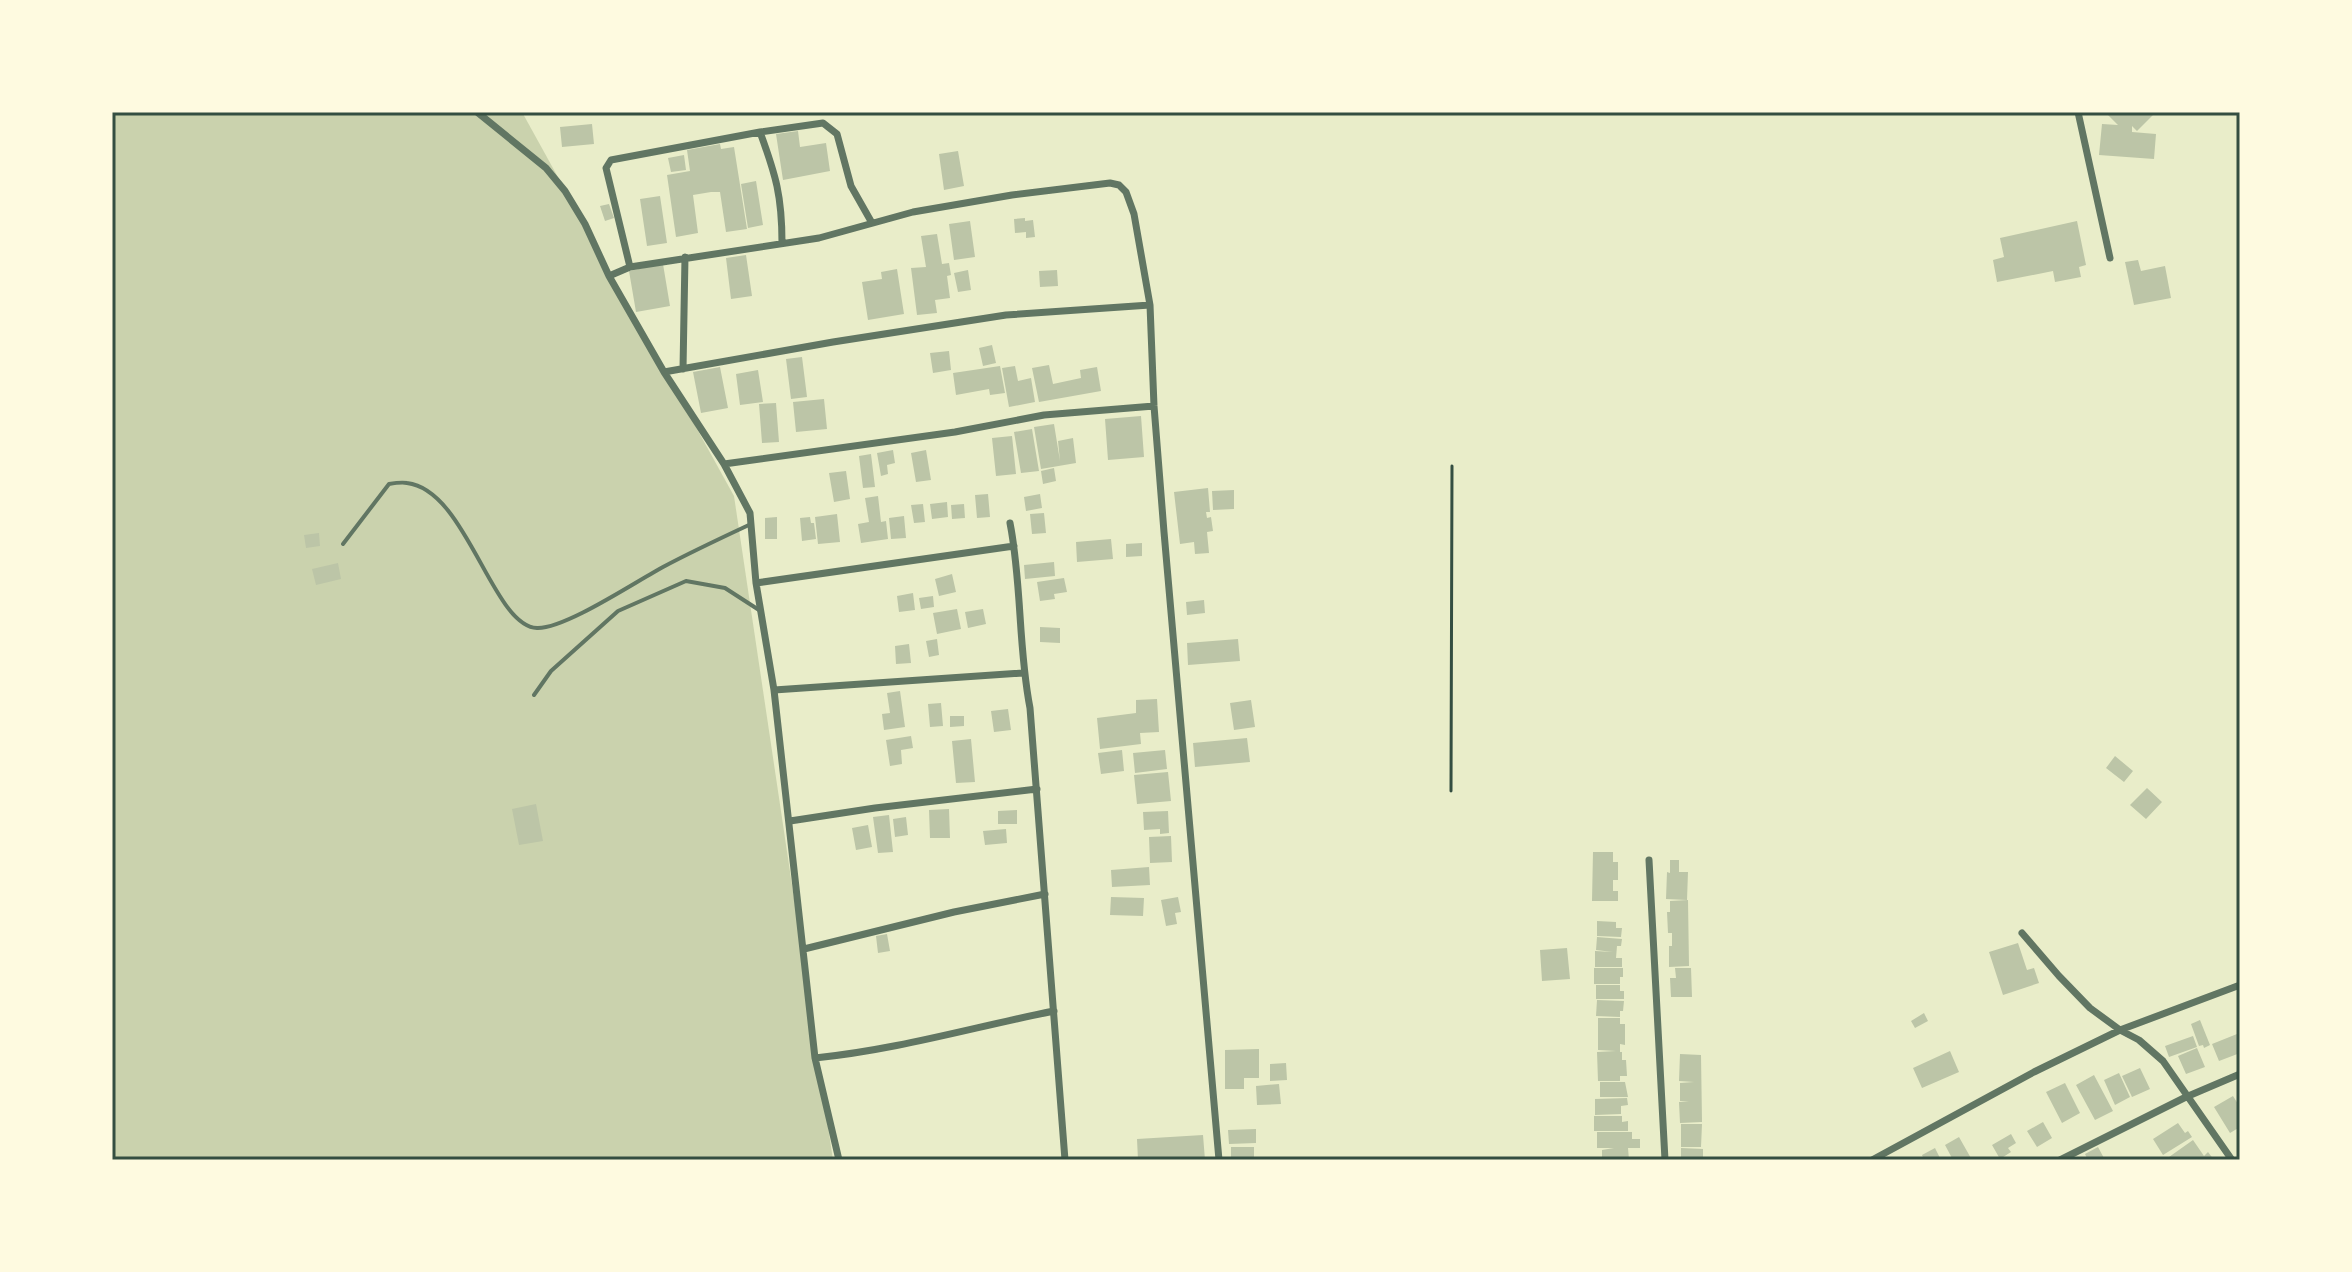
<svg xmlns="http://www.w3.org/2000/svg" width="2352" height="1272" viewBox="0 0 2352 1272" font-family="'Crimson Pro',serif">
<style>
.green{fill:#cad2ad}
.building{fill:#bcc5a7}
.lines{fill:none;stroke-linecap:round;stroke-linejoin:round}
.path{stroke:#344e41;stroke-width:3}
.service{stroke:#617663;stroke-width:4}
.minor{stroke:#617663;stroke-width:7}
.neatline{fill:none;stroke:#344e41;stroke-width:3}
</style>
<rect width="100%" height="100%" fill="#e9edc9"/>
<!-- green -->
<path class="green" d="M112,112h410l212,384 99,664h-721z"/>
<!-- building -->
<path class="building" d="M2105,112h51l-19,19 -5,-5v6l24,2 -2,25 -55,-4 3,-31 16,1z
M592,124l2,20 -32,3 -2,-20z
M798,131l2,16 26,-4 4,28 -47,9 -7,-46z
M720,144l1,5 13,-2 13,82 -21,3 -6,-40h-9l-18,3 5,38 -22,4 -9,-62 23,-4 -3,-21z
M958,151l6,35 -20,4 -5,-36z
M684,155l2,15 -15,2 -3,-14z
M756,181l7,44 -15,3 -7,-44z
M660,196l7,47 -20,3 -7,-47z
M609,204l5,14 -9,3 -5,-15z
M1025,218v3l8,-1 2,17 -9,1v-6l-11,1 -1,-14z
M970,221l5,36 -21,3 -5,-36z
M2077,221l9,44 -7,2 2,10 -26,5 -2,-11 -56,11 -4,-22 11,-3 -4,-19z
M937,234l5,30 7,-1 2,12 -4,1 3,22 -15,2 2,13 -20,2 -6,-47 15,-1 -5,-31z
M746,255l6,41 -21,3 -5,-41z
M2138,260l3,11 24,-5 6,32 -37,7 -9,-43z
M663,264l7,42 -34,6 -7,-41z
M897,269l7,45 -36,6 -6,-38 20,-3 -1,-7z
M968,270l3,20 -13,2 -4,-19z
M1057,270l1,16 -18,1 -1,-16z
M992,345l4,18 -13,3 -4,-18z
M949,351l2,19 -18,3 -3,-20z
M802,357l5,40 -16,2 -5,-40z
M1049,365l4,19 28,-6 -1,-8 17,-3 4,24 -62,11 -7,-34z
M1000,366l5,27 -15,2 -1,-6 -33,6 -3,-22z
M1015,366l3,15 13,-3 4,24 -26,5 -7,-39z
M720,367l8,41 -27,5 -8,-41z
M758,370l5,32 -23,3 -4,-31z
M824,399l3,30 -31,3 -3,-30z
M776,403l3,39 -17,1 -3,-39z
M1141,416l3,41 -36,3 -3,-41z
M1054,424l6,37 -2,-20 15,-3 3,25 -35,6 -7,-42z
M1032,429l7,42 -18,2 -7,-41z
M1012,436l4,38 -20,2 -4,-38z
M893,450l2,13 -8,2 1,9 -7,2 -4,-23z
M926,450l5,30 -15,2 -5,-29z
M871,454l4,33 -12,1 -4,-32z
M1054,468l2,13 -13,3 -2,-13z
M846,471l4,28 -16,3 -5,-29z
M1208,488l2,24h-4l1,6 4,-1 2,14 -6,1 2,21 -14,1 -1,-12 -14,2 -6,-52z
M1234,490v19l-21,1 -1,-19z
M988,494l2,23 -13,1 -2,-23z
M1040,494l2,14 -16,3 -2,-14z
M878,496l3,26 5,-1 2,18 -27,4 -3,-19 11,-2 -4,-24z
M947,502l1,15 -16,2 -2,-15z
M923,504l2,18 -11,1 -3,-18z
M964,504l1,14 -13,1 -1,-14z
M1044,513l2,20 -14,1 -2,-20z
M837,514l3,28 -22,2 -3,-27z
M904,516l2,22 -15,1 -2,-21z
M777,517v22h-12v-21z
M810,517l1,6h3l2,16 -14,2 -2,-23z
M319,533l1,13 -14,2 -2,-13z
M1111,539l2,20 -36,3 -1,-20z
M1142,543v13l-16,1v-13z
M1054,562l1,14 -30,3 -1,-14z
M338,563l3,16 -25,6 -4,-16z
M952,574l4,18 -17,4 -4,-17z
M1064,578l3,14 -13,2 1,5 -15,2 -3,-19z
M913,593l2,17 -16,2 -2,-16z
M933,596l1,11 -13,2 -2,-11z
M1204,600l1,13 -18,2 -1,-13z
M957,609l4,20 -24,5 -4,-21z
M983,609l3,15 -18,4 -3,-16z
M1040,627l20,1v15l-20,-1z
M937,639l2,16 -10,2 -3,-16z
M1238,639l2,22 -52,4 -1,-22z
M909,644l2,19 -15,1 -1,-18z
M900,691l5,36 -21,3 -2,-16 8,-1 -3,-20z
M1157,699l2,33 -19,1 1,11 -41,5 -3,-31 39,-5v-13z
M1251,700l4,27 -21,3 -4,-27z
M941,703l2,23 -13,1 -2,-23z
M1008,709l3,21 -17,2 -3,-21z
M950,716h14v10l-14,1z
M911,736l2,12 -12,2 1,14 -12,2 -4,-26z
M1247,738l3,24 -55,5 -2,-24z
M971,739l4,43 -19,1 -4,-42z
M1122,750l2,21 -23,3 -3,-21z
M1165,750l2,19 -32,4 -2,-20z
M2115,756l18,15 -9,11 -18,-14z
M1168,772l3,29 -34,3 -3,-29z
M2147,788l15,14 -16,17 -16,-14z
M536,804l7,37 -24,4 -7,-36z
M949,809l1,29h-20l-1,-28z
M1017,810v14h-19v-13z
M1168,811l1,22 -9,1v-5l-16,1 -1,-18z
M889,815l4,37 -15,1 -5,-36z
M906,817l2,18 -13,2 -2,-18z
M868,825l4,22 -16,3 -4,-22z
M1006,829l1,14 -22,2 -2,-14z
M1171,836l1,26 -22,1 -1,-26z
M1593,852h20v10h5v18h-5v11h5v10h-26z
M1670,860h9v12h9l-1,28 -21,-1 1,-27 3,1z
M1149,867l1,18 -38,2 -1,-17z
M1111,897l33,1 -1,18 -33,-1z
M1178,897l3,15 -6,1 2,11 -11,2 -5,-26z
M1688,900l1,66 -20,1v-21h3v-13h-4l-1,-21h3v-11z
M1597,921l19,1v6h6l-1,9 -24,-1z
M887,934l3,17 -12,2 -2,-17z
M1597,937l25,2 -1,7h-4l-1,12h6v9h-27v-16l18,1 -17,-2z
M2018,943l9,27 7,-2 5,15 -36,12 -14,-43z
M1567,948l3,31 -28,2 -2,-31z
M1594,968h29v9h-3v7h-26z
M1675,968h16l1,29h-21l-1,-19h6z
M1596,985h24v6h4v8h-28z
M1597,1000l27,1 -1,10h-3v6l-24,-1z
M1924,1013l4,8 -13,7 -4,-7z
M1598,1018h22v6h5v21l-5,-1v8h2v8h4l1,16h-7v5h-22l-1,-29 19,-1 -18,-1z
M2200,1020l10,25 -6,3 -1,-3 -4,1 -8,-22z
M2237,1034l3,19 -21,8 -7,-17z
M2193,1036l4,11 -28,10 -4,-11z
M2197,1048l8,19 -19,7 -8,-18z
M1259,1049v29h-15v11h-19v-39z
M1950,1051l9,21 -37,16 -9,-20z
M1680,1054l21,1 1,67 -22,1 -1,-21h10l-9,-1v-18l14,-1 -15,-1z
M1286,1063l1,17 -17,1v-17z
M2140,1068l10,21 -18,8 -10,-21z
M2119,1073l11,24 -15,8 -11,-25z
M2094,1075l19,36 -18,9 -19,-35z
M1600,1082h25l3,15h-28z
M2065,1083l15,30 -18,10 -16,-31z
M1279,1084l2,20 -24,1 -1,-19z
M2233,1096l7,11v20l-10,6 -16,-26z
M1627,1098l1,7 -7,1v8l-26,1v-16z
M1594,1116h28v6l6,-1v10h-34z
M2043,1122l9,16 -15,9 -10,-16z
M2178,1123l7,10 3,-2 4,6 -29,18 -10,-16z
M1681,1124h21l-1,23h-20z
M1256,1129v14l-27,1 -1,-14z
M1597,1132h35v7h8v9h-12l1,12h-27v-10l12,-2h-17z
M2011,1134l5,9 -8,5 3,4 -11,7 -8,-14z
M1203,1135l2,25h-67l-1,-21z
M1959,1137l13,23h-19l-8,-15z
M2193,1140l11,16 4,-4 6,8h-43l-2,-3z
M1231,1147h23v13h-23z
M2098,1147l7,13h-17l-3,-6z
M1681,1148l22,1v11h-22z
M1935,1148l6,12h-17l-2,-5z"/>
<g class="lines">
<!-- path -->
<path class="path" d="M1451,791l1,-325"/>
<!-- service -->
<path class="service" d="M343,544l46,-60c6,-1 13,-2 18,-1 60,7 85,143 130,145 28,1 98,-46 126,-61 28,-15 58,-29 88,-43
M534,695l17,-24 67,-60 68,-30 39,7 34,22"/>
<!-- minor -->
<path class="minor" d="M477,112l69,56 19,23 20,33 24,52 55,96 60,92 26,49 6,70 18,107 41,368 24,102
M2078,112l32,146
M760,132c16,44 22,64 22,111
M630,267l-24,-99 5,-8 149,-28 63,-9 14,11 14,52 21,37
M609,276l21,-9 189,-29 94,-26 99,-17 98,-12 9,2 7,7 8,22 16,91 4,101 10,126 55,628
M683,369l2,-112
M664,372l169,-30 173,-27 144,-10
M724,464l231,-32 89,-17 110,-9
M1010,523c12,61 8,124 20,185l35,452
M756,583l258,-37
M774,690l249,-17
M790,821l85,-13 162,-19
M1649,860l16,300
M2022,933l37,43 31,32 30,22 19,10 24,21 69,99
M804,949l150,-37 91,-18
M815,1058c81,-8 159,-31 239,-47
M1872,1160l162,-88 86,-42 120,-45
M2060,1160l126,-63 54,-23"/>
</g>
<!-- border -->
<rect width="2352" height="1272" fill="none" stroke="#fefae0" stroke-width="228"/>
<rect x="114" y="114" width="2124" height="1044" class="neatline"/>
</svg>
